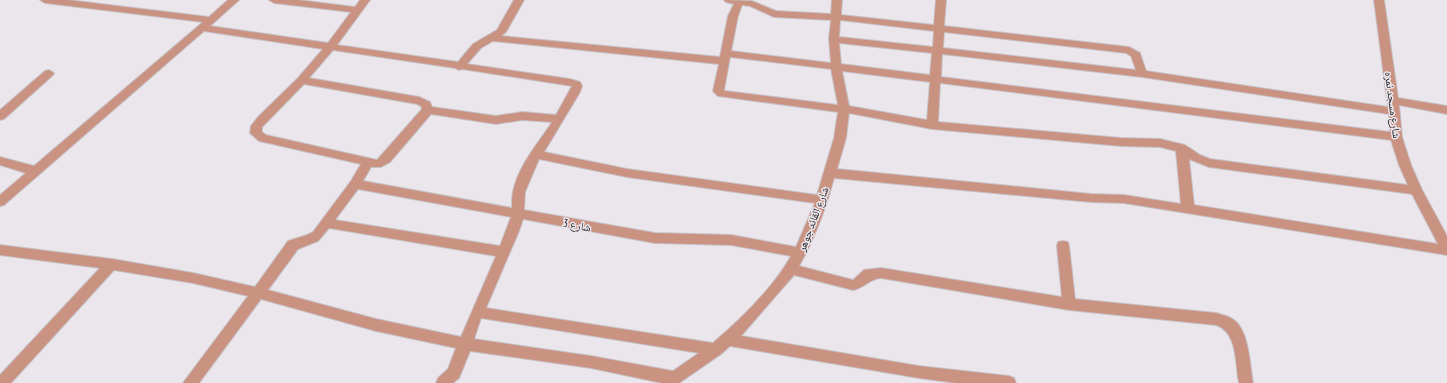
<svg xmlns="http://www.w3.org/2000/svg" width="1447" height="383" viewBox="0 0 1447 383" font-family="'PT Sans Narrow','Noto Naskh Arabic',sans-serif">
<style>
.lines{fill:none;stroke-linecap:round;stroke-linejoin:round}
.minor-casing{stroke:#c7c2c8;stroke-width:2}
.minor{fill:#ca9281;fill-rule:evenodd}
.labels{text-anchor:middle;stroke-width:3;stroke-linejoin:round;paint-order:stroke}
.street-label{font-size:11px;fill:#252325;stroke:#ebe5ec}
</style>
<rect width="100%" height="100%" fill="#ebe5ec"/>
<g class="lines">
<defs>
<path id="minor" d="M40,0h28l141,17 19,-17h11l-29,26 118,17 23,-31 -77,-9 -5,-3h29l57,7 5,-7h10l-33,45 121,17 15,-18 24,-14 17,-30h10l-18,32 -5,4 219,21 8,-41 6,-12 -8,-2 -2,-2 28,1 24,10 55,3 1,-14h10l-1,15 93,10 2,-25h10l-2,26 185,21 11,6 6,18 242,36 -14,-107h10l14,98 49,8v8l-48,-9 3,32 9,28 11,25 25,46v19l-323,-52 -33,-1 -257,-24c-8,30 -19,60 -35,88l54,14 11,-10 17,-2 181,29 -5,-51 1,-4 5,-1 5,1 1,4 6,53 141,14c6,2 13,3 18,7 15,11 16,46 19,63h-14c-4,-19 -1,-51 -23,-58l-147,-15 -188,-32c-12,1 -17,10 -28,12l-59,-15 -53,61 178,30 90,10 5,2 2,5h-60l-37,-5 -189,-32 -9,8 -42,29h-17l-71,-15 -121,-17 -11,27 -6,5h-17l2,-5 10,-9 8,-21 -80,-17 -115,-32 -62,84h-16l65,-87 -55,-13 -79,-13 -103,113h-11v-8l100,-107 -100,-13v-10l112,14 81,14 62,14 33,-46 19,-6 6,-3 38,-51 10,-17 -102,-23 -9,-8 1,-7 7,-9 40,-39 25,-29 -119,-18 -200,174 -4,1v-11l26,-22 -26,-8v-8l34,9 169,-144 -158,-19zM742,5l8,1 24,11 57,3 -2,19 2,24 -100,-12 7,-35zM840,20l94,11 -1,16 -94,-10zM944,32l182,21 5,3 5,14 -193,-22zM493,41l226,23 -6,27 5,5 120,16 -4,26 -17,57 -190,-26 -83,-17 36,-60 2,-6 -2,-4 -10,-3 -103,-15 14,-16zM839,43l93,10 -2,22 -89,-11zM333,50l122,18 4,2 3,-1 110,17 -16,29 -34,-3 -26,4 -64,-9 -2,-5 -11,-5 -110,-19zM942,54l200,23 247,37 1,18 -449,-55zM730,57l101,12 7,36 -113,-14 -1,-1zM842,71l88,11 -3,38 -78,-14zM940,83l451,57 8,25 9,20 -198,-26 -10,-4 -15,-10 -25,-6 -39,-1 -183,-16zM304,84l113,20 4,2 1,3 -45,51 -111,-25 -4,-3v-5l4,-4zM849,113l83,16 189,17 39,1 16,4 5,53 -57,-9 -33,-1 -254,-25 9,-31zM431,114l65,10 26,-4 30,2c-14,22 -34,44 -39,70 -1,5 -1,11 -1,16l-149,-27 8,-14h10l9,-5zM539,159l88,18 188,26 -19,44 -65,-12 -76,-2 -131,-23 1,-18zM1189,159l20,8 203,27 26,50 -244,-39zM358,189l153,28 -11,29 -165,-26zM523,219l132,24 76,2 60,11c-17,31 -51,64 -78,87l-227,-35 33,-77zM329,228l167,28 -35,81 -85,-18 -108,-29 30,-41 20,-8zM481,318l218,35 -26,18 -82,-15 -117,-17z
M49,70l5,3 -1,2 -49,44 -4,1v-10l45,-39z"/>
</defs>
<!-- minor casing -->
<use href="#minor" class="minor-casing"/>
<!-- minor -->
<use href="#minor" class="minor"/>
</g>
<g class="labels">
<!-- street labels -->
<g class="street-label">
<text transform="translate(1393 105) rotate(83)" y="4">شارع مسجد نمره</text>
<text transform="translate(813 219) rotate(-69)" y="4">شارع القائد جوهر</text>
<text transform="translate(577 225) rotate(11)" y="4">شارع 3</text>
</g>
</g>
</svg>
